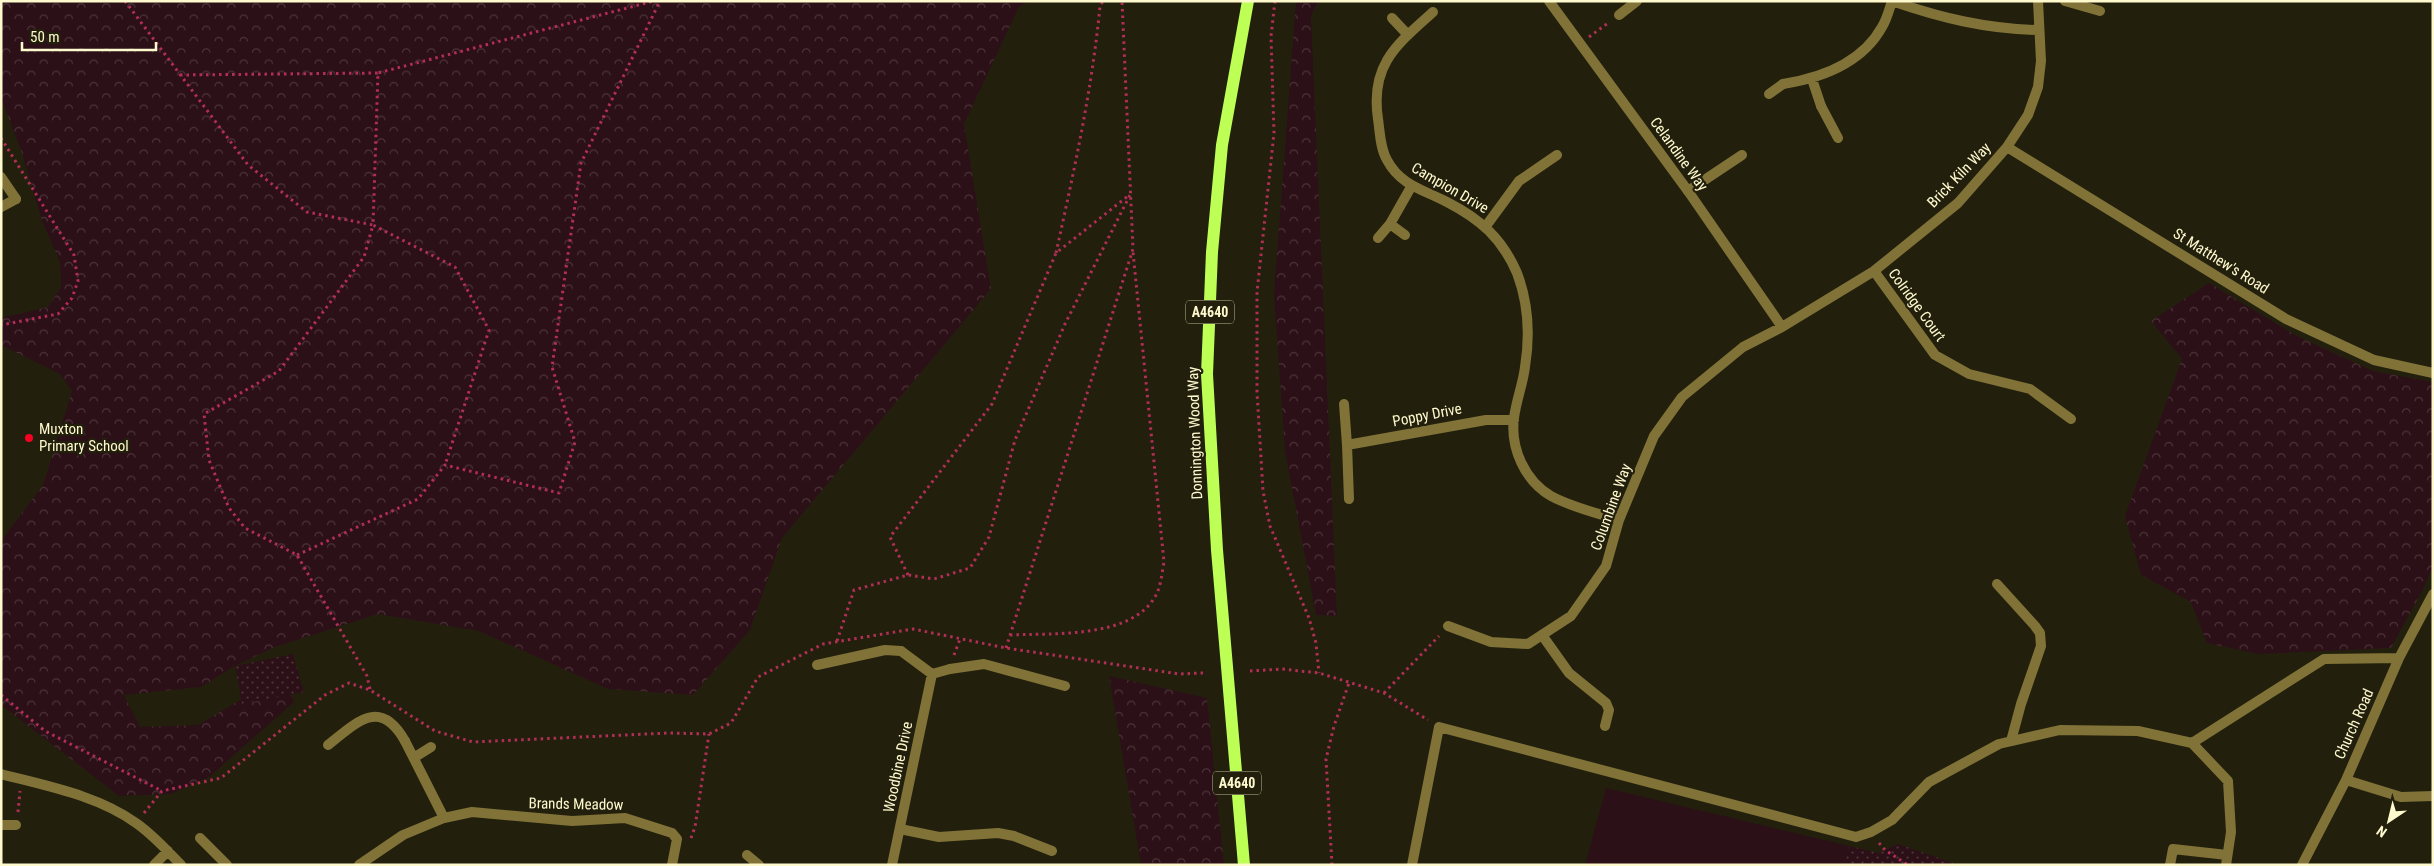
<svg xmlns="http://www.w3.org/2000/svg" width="2434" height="866" viewBox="0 0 2434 866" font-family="'Roboto Condensed',sans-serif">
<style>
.green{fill:#2c1018}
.forest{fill:url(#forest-crowns)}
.park{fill:url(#park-dots)}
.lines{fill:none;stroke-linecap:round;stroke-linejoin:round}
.path{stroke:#b32e56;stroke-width:3;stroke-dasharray:2.5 4;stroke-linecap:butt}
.lane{stroke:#817238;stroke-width:10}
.street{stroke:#817238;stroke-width:10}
.primary{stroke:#bdff55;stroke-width:12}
.poi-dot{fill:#f90023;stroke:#22200d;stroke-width:2}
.labels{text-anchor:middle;stroke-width:4.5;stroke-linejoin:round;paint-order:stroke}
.shield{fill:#22200d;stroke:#bdb894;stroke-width:1}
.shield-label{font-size:14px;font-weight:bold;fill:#fff9ce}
.street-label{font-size:15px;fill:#fff9ce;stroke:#22200d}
.poi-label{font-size:15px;fill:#fff9ce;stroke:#22200d;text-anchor:start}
</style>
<defs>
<pattern id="forest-crowns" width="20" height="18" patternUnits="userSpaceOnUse" patternTransform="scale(1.25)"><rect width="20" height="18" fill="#2c1018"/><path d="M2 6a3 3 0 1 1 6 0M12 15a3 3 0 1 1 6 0" fill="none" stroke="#4c3438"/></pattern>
<pattern id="park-dots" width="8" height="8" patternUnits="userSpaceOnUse" patternTransform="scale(1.25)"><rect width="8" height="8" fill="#2c1018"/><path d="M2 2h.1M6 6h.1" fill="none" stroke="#4c3438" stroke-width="1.8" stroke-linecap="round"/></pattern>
</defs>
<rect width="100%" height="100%" fill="#22200d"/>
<!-- green -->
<path class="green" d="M1606,788l243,58 -4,19h-260z"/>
<!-- forest -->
<path class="forest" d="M1,1h1028l-10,6 -55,117 27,165 -209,249 -32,92 -57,65 -85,-6 -129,-58 -101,-17 -103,33 -40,19 -34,21 -77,8 16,32 58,-2 44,-26 47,-9 5,12 -85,75 -38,17 -52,2 -118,-91v-164l42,-56 29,-94 -12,-17 -59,-29v-27l47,-11 13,-20 -1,-25 -18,-41 -21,-71 -20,-52z
M1296,1h22l-7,15 26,600 -21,-1 -31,-164 -11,-157z
M2209,283l86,52 78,36 60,11v185l-12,26 -30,55 -133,6 -51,-11 -16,-41 -50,-27 -16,-59 57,-157 -31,-38z
M1109,676l98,22 17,167h-83z"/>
<!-- park -->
<path class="park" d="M293,654l11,38 -62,12 -7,-38z
M1898,844l61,21h-114l4,-19 30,7z"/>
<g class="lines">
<!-- path -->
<path class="path" d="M125,1l123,164 59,47 66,13 5,-152 276,-72
M1275,1l-4,35 3,97 -17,159v100l6,99 7,35 39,92 7,25 3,30
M1589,37l19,-14
M180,75l198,-2
M1,138l73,117 4,26 -6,17 -14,16 -57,11
M1056,253c18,-82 36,-163 44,-247l3,-5
M297,555l121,-56 27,-34 114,28 16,-51 -23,-75 29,-204 79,-162
M908,575l-18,-38 102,-133 64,-151 72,-57
M1010,635c42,-2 123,4 146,-40 5,-9 6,-23 8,-33l-31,-310
M837,641l17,-51 54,-15 26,4 36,-11 19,-31 26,-97 50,-116 65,-129
M1006,648l127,-399 -11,-248
M954,655l6,-16
M1250,671l32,-2 37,4 65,20 44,27
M370,689l-3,-13 -70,-121 -52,-27 -16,-20 -20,-48 -5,-46 75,-43 85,-114 9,-32 82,42 34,63 -44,135
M1384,693l55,-57
M1,695l44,36 117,60
M18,812l2,-21
M144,813l18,-22 59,-13 104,-83 24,-12 21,7 65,41 38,11 196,-9 40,1 22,-11 27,-46 65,-33 90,-15 93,19 173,26 24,-1
M691,838l4,-11 14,-93
M1879,843l6,7 23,15
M1332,865l-6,-106 8,-33 15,-43"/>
<!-- lane -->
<path class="lane" d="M2065,1l35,10
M1769,94l14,-10
M1821,106l17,32
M1,177l15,22
M1688,191l54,-36
M1997,584l38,42 5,7 1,13 -20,58 -10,37
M1542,635l27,38 37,30 3,7 -4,16
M817,665l68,-15 16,1
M950,669l34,-5 81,22
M328,745c29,-23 52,-48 77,-4
M2170,865l3,-16 54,6"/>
<!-- street -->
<path class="street" d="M1549,1l139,190 94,136
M1892,1c49,17 95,28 146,29
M1433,12c-37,33 -63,53 -55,107 2,13 2,29 9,41 13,25 37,30 60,42 33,17 55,36 70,71 11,29 13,63 8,94 -2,17 -9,34 -11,51 -4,30 11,63 37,78 20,11 46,17 68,24
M1619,15l18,-14
M1392,18l16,17
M1812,79l9,27
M1783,84c38,-6 79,-21 99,-57 5,-8 7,-17 10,-26
M2007,147l279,172 88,41 59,13
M1,207l15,-8
M1390,224l15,11
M1486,226l33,-45 38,-26
M1378,238l12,-14 21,-37
M1874,271l61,84 34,19 61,15 41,30
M1344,404l3,41
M1349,499l-2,-54 139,-25h28
M1448,626l43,16 37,2 43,-28 35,-50 13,-46 35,-84 28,-39 61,-50 39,-20 92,-56 84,-68 49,-56 21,-32 10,-28 3,-26 -3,-60
M901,651l31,23 18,-5
M405,741l39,77
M2192,743l36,38 3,51 -5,33
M415,757l16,-10
M1,774c45,12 96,21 135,49 16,11 31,27 45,42
M2346,780l55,17 32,-1
M1,825h15
M900,829l39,8 59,-4 16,3 38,15
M200,838l27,27
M747,855l12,10
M154,865l14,-14
M359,865l44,-30 41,-17 28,-6 100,9 53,-3 47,15 5,6 -5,26
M892,865l40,-191
M1412,865l27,-138 417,110 15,-5 21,-12 37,-38 70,-38 61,-14 78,1 54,12 132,-84 75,-1
M2302,865l44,-85 53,-122 34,-64"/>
<!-- primary -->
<path class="primary" d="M1244,865l-27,-315 -10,-176 5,-122 10,-107 26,-144"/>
</g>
<!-- markers -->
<circle class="poi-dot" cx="29" cy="438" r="5"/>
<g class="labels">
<!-- shield labels -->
<g class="shield">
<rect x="1186" y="300.5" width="48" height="23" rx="4"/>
<rect x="1213" y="771.5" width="48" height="23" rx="4"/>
</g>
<g class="shield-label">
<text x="1210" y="317">A4640</text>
<text x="1237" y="788">A4640</text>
</g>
<!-- street labels -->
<g class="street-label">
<text transform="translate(1679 154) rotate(54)" y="5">Celandine Way</text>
<text transform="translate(1959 175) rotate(-46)" y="5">Brick Kiln Way</text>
<text transform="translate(1450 188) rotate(30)" y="5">Campion Drive</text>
<text transform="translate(2221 261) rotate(32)" y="5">St Matthew's Road</text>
<text transform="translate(1917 305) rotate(54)" y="5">Colridge Court</text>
<text transform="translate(1427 415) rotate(-11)" y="5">Poppy Drive</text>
<text transform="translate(1195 433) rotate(-92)" y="5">Donnington Wood Way</text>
<text transform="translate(1611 507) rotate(-70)" y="5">Columbine Way</text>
<text transform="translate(2354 724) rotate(-66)" y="5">Church Road</text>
<text transform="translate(898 767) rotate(-78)" y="5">Woodbine Drive</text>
<text transform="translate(576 804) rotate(1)" y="5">Brands Meadow</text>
</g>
<!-- poi labels -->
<g class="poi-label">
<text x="39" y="434">Muxton<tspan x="39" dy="17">Primary School</tspan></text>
</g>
</g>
<!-- border -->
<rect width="2434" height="866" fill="none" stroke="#fff9ce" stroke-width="5"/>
<!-- north arrow -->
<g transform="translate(2389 821) rotate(215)" stroke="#22200d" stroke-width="4" paint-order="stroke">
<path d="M0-4L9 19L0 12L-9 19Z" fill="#fff9ce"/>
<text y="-8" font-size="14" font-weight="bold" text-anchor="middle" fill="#fff9ce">N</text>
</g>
<!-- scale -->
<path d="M22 42v8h134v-8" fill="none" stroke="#fff9ce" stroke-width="2.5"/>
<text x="30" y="42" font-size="15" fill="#fff9ce" stroke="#22200d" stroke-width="4" paint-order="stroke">50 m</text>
</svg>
